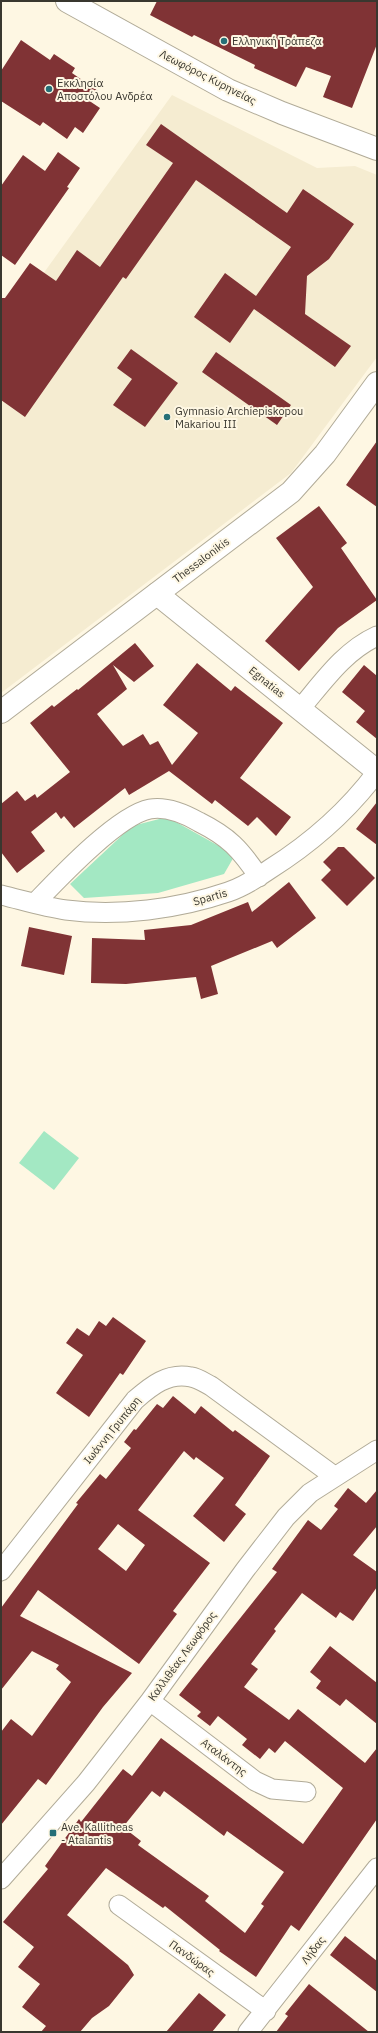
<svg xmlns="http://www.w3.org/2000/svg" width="378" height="2033" viewBox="0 0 378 2033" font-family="'IBM Plex Sans',sans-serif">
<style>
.built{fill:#f5ecd1}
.green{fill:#a3e8c3}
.building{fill:#803335;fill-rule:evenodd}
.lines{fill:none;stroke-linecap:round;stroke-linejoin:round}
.minor-casing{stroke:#b1ab98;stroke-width:21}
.tertiary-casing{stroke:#b1ab98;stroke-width:24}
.secondary-casing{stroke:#b1ab98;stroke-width:24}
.minor{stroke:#fff;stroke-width:19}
.tertiary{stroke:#fff;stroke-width:22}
.secondary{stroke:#fff;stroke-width:22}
.poi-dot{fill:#256f77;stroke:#fef7e3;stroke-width:1.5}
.labels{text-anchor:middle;stroke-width:4;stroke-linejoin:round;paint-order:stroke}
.poi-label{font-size:11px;fill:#39372f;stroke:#fef7e3;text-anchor:start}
.street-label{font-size:11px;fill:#39372f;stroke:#fef7e3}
</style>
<rect width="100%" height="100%" fill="#fef7e3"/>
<!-- built -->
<path class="built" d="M172,95l145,73 38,-2 22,9v182l-86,116 -290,220v-384l29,-17z"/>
<!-- green -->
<path class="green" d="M167,817l68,38 -11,19 -66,19 -74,5 -14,-14 62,-58z
M44,1131l35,27 -25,32 -35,-27z"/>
<!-- building -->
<path class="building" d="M157,1h220v43l-25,64 -29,-11 8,-21 -25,-9 -10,20 -42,-19 1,-3 -61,-30 -2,2 -42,-22z
M21,40l29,20 4,-6 21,14 -3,5 26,18 -7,11 9,6 -17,25 -8,-6 -8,12 -24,-17 -3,4 -39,-25v-30z
M161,124l126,89 16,-24 51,35 -25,35 -22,17 -2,38 46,32 -16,21 -81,-58 -24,34 -36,-26 31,-44 31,23 35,-49 -95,-67 -70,99 -3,-2 -98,140 -24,-17v-102h4l25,-35 26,18 21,-31 23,17 73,-104 -27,-18z
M58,152l22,16 -13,19 2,1 -54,77 -14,-10v-69l22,-31 22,16z
M131,349l47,34 -33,44 -32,-22 19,-26 -15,-11z
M216,352l75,53 -14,20 -75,-53z
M377,441v66l-31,-22z
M319,506l28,37 -6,5 36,52 -39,28 -39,43 -34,-30 48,-54 -37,-49z
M135,643l19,23 -20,16 -21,-17 14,24 -30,25 26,32 20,-12 7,11 8,-4 14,24 26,-32 -35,-28 34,-42 34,28 4,-5 48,37 -43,55 51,39 -15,19 -19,-19 -9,9 -33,-26 -3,4 -43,-33 -40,24 -4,-7 -51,40 -10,-12 -3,3 -5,-7 -25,20 14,19 -28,22 -16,-21v-48l16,-13 8,10 10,-7 2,4 33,-26 -40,-49 22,-18 2,2 23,-18 1,1z
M364,665l13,11v63l-21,-17 9,-11 -23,-19z
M377,802v43l-21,-16z
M338,847h6l31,31 -28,28 -26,-26 10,-10 -8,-8z
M289,882l27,36 -39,30 -5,-7 -61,25 7,28 -17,5 -5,-22 -70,7 -35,-1 1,-45 53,2 -1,-10 47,-5 57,-23 4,10z
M29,927l43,9 -8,39 -43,-9z
M113,1317l33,24 -23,34 -3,-2 -31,44 -33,-24 27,-38 -17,-12 11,-15 12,8 10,-15 7,5z
M173,1396l22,18 6,-8 32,26 2,-2 35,26 -35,49 11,9 -22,28 -31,-26 31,-38 -28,-21 -2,3 -10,-9 -46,59 72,53 -37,48 4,3 -38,50 -101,-74 -18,26 112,57 -29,34 -57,78 -8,-6 -37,46v-93l10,-13 21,17 39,-54 -15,-13 3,-4 -27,-14 -31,39v-82l77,-104 -2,-1 24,-29 6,5 25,-31 -7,-6 10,-13 2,1 21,-26 6,4zM118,1524l27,21 -19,26 -28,-22z
M348,1488l18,15 11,-13v36l-24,29 24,17v15l-24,34 -13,-9 -4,6 -34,-25 -28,36 2,2 -25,33 7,5 -14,18 45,33 9,-11 67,54 12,-15v71l-78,112 -8,-6 -35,52 -37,-26 1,-1 -55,-44 -2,2 -57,-40 -39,47 61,50 6,10 -25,31 -17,12 -12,14h-39l5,-6 -24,-19 18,-23 -22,-17 16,-20 -31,-25 45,-53 -3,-3 34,-47 2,3 42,-53 9,7 29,-38 142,106 40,-56 -58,-47 -10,12 -6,-5 -9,11 -18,-14 5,-6 -29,-23 -8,10 -13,-10 4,-4 -22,-17 98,-123 -5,-3 36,-49 13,10 17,-21 -4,-3zM152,1791l8,6 4,-6 60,45 3,-5 57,41 -23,32 3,2 -19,27 -40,-32 4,-5 -71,-51 3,-4 -18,-14z
M330,1646l47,37v41l-31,-25 -6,7 -24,-18 5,-7 -11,-9z
M345,1936l32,25v31l-47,-37z
M309,1984l60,48h-93l12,-16 -3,-2z
M199,1993l27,22 -14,17h-46z"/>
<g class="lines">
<defs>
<path id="minor" d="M300,709c23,-27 44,-58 77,-73
M1,895c21,5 43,12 65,15 52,7 112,-1 162,-18 15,-5 29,-14 42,-23 43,-27 77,-57 107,-97
M35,903c24,-25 83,-88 115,-94 17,-3 35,5 49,13 30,15 41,27 60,55
M1,1571l134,-171c16,-14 33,-28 56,-23 7,1 14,6 20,9l123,90
M150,1701l105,80 17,8 34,3
M1,1879l85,-96 64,-82 95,-131 41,-53 24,-24 67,-43
M119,1905l147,106
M248,2032l129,-164"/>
<path id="tertiary" d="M157,594l220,177"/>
<path id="secondary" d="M67,1l161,89 54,23 95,36
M1,712l290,-220 34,-38 52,-71"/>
</defs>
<!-- minor casing -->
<use href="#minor" class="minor-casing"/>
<!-- tertiary casing -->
<use href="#tertiary" class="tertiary-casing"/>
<!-- secondary casing -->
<use href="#secondary" class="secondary-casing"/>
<!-- minor -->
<use href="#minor" class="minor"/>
<!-- tertiary -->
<use href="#tertiary" class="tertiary"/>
<!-- secondary -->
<use href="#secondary" class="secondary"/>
</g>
<!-- markers -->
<g class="poi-dot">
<circle cx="224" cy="41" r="4"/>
<circle cx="49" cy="89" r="4"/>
<circle cx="167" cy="417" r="4"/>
<rect x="49" y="1829" width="8" height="8" rx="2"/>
</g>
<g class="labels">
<!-- poi labels -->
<g class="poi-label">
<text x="232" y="45">Ελληνική Τράπεζα</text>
<text x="57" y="87">Εκκλησία<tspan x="57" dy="13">Αποστόλου Ανδρέα</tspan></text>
<text x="175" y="415">Gymnasio Archiepiskopou<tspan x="175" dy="13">Makariou III</tspan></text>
<text x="61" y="1831">Ave. Kallitheas<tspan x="61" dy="13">- Atalantis</tspan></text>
</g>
<!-- street labels -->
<g class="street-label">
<text transform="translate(208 77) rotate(27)" y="4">Λεωφόρος Κυρηνείας</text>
<text transform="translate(201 560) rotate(-37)" y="4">Thessalonikis</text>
<text transform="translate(267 682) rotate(39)" y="4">Egnatias</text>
<text transform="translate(210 897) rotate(-16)" y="4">Spartis</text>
<text transform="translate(112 1430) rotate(-51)" y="4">Ιωάννη Γρυπάρη</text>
<text transform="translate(182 1656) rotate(-54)" y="4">Καλλιθέας Λεωφόρος</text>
<text transform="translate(224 1757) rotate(37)" y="4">Αταλάντης</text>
<text transform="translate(313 1950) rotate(-52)" y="4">Λήδας</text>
<text transform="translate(192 1958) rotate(36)" y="4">Πανδώρας</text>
</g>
</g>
<!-- border -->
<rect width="378" height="2033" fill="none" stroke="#39372f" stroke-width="4"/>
</svg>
